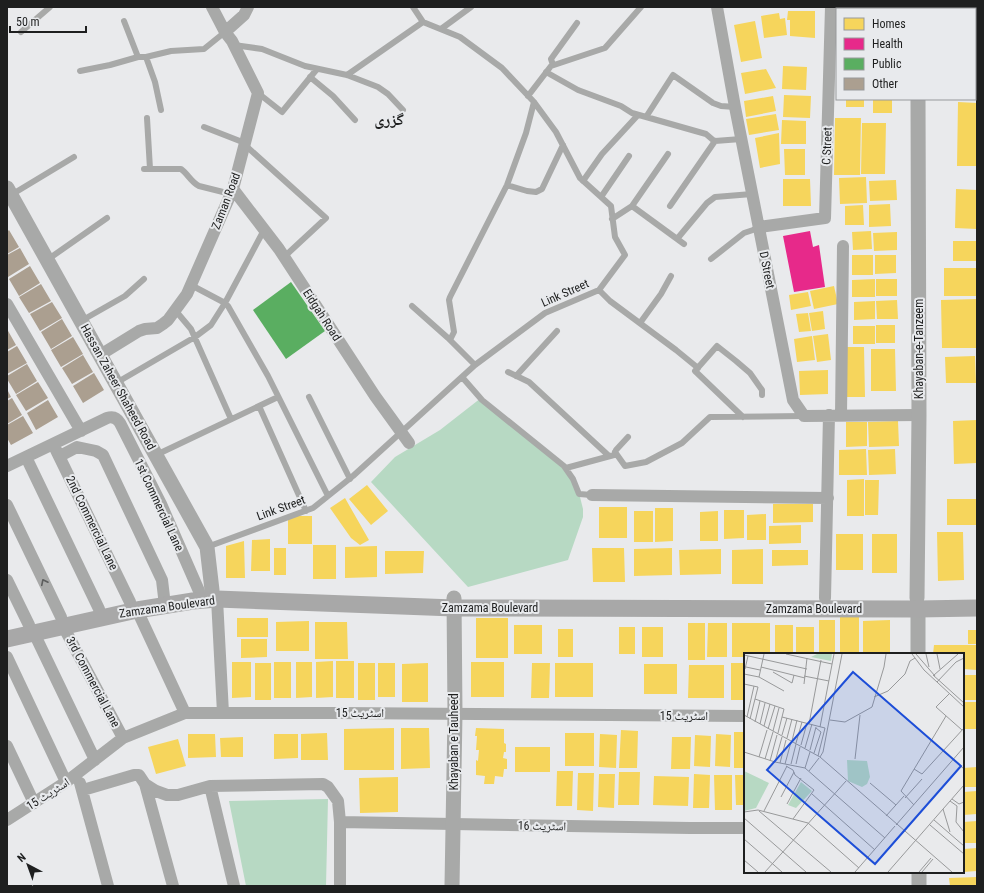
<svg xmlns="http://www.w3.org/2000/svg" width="984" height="893" viewBox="0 0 984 893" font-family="'Roboto Condensed','Noto Naskh Arabic',sans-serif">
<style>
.green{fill:#b7d9c3}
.homes{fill:#f6d55c}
.health{fill:#e7298a}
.public{fill:#5aae61}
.building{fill:#ab9f90}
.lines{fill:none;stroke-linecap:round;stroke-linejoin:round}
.service{stroke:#a8a9a8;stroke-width:6}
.minor{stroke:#a8a9a8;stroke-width:12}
.tertiary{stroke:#a8a9a8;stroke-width:15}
.secondary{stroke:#a8a8a8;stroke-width:17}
.oneway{stroke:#5c5d5d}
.labels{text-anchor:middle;stroke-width:4;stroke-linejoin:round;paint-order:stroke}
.street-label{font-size:12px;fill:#1e1f1f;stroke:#e8eaed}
.district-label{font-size:16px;font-weight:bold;fill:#1e1f1f;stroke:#e8eaed}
.inset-road{fill:none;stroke:#98999a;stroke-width:1}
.view{fill:#1d4ed8;fill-opacity:0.15;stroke:#1d4ed8;stroke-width:2}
.inset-edge{fill:none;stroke:#1e1f1f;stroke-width:2}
</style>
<rect width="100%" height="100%" fill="#e9eaec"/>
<!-- green -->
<path class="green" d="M481,398l83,68 14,23 5,20v8l-15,43 -100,27 -97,-105 24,-25 45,-27z
M328,799l-2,87h-80l-17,-85z"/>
<!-- homes -->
<path class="homes" d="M788,11h27v27l-25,-2v-16h-3z
M779,13l1,6 5,-1 2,17 -23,3 -3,-22z
M755,21l7,37 -21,4 -7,-37z
M783,66l24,1 -1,23 -24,-1z
M766,69l10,19 -31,6 -4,-21z
M784,95l27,1 -1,22 -27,-1z
M773,96l3,15 -30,6 -2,-16z
M846,99h18v8h-18z
M873,99h19v14h-19z
M958,102l19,1v63h-20z
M776,114l3,16 -30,5 -3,-16z
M835,118h26l-1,57h-26z
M782,120l24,1v23h-25z
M862,123h24l-1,51h-24z
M779,133l1,31 -20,4 -5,-30z
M784,149h21v26h-20z
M866,177l1,26 -27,1 -1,-26z
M783,179h27l1,27h-28z
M896,180l1,20 -27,1 -1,-20z
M956,189l21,1v39l-22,-1z
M890,204l1,22 -22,1v-22z
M863,205l1,20h-19v-19z
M871,231l1,18 -19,1 -1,-18z
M897,232v18l-23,1 -1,-18z
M953,241h24v20h-24z
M852,255h21v20h-21z
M875,255h21v18l-21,1z
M944,268h33v28h-33z
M875,279v18h-23v-17z
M876,279h21v17h-21z
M834,286l4,18 -24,5 -4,-18z
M808,292l3,14 -20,4 -2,-15z
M977,299v49h-35l-1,-48z
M897,300l1,19h-21l-1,-18z
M875,301v18l-21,1v-18z
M823,311l2,18 -13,2 -3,-18z
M808,313l3,18 -12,1 -3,-18z
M876,325h19v18h-19z
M853,326h22v18h-22z
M828,334l3,26 -14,2 -4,-26z
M812,336l3,24 -18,2 -3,-23z
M844,347h20l1,50h-21z
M871,349h24l1,42h-25z
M975,356l1,27h-30l-1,-26z
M828,370v24l-28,1 -1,-24z
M977,420v43l-23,1 -1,-43z
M898,421l1,25 -30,1 -1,-25z
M846,422h21v24l-21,1z
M866,449l1,26h-28v-25z
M895,449l1,25 -27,1 -1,-25z
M864,479v37h-17v-36z
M865,480h14l-1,35h-13z
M367,485l21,26 -17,14 -22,-26z
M345,498l24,42 -9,5 -9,-7 -21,-30z
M947,499h30v26h-30z
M773,504h40v18l-40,1z
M599,507h28v31h-28z
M655,508h18v33l-18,1z
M724,510h20v28l-20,1z
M634,511h19v31h-19z
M718,511v30h-18v-29z
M766,514v26h-19v-25z
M288,516h24v28h-24z
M801,525v18l-32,1v-18z
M937,532h26l1,48 -26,1z
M836,534h27v36h-27z
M872,534h25v39h-25z
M270,539v32h-19l1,-31z
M244,541l1,37h-19v-32z
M313,545h23v34h-23z
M377,546v31l-32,1v-31z
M274,548h12v27h-12z
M592,548h32l1,34h-32z
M672,548v27l-38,1v-27z
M721,549v25l-41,1 -1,-25z
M763,549v35h-31v-34z
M772,550h36v15l-36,1z
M385,551h39l-1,22 -38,1z
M859,616v37l-19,1v-37z
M237,618h31v19h-31z
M476,618h32v40h-32z
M819,620h16v34h-16z
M890,620v34h-27v-33z
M309,621v30h-33v-29z
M315,622h32l1,37h-33z
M688,623h17v37h-17z
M708,623h19v34h-20z
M732,623h38v31h-25v3h-13z
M514,625h28v29h-28z
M775,625h18v29h-18z
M619,627h16v27h-16z
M642,627h21v30h-21z
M796,627h18v27h-18z
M558,629h15v28h-15z
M968,630h9v14h-9z
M241,639h26v18l-26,1z
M934,645h43v25l-14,-1v-15h-30z
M333,661v36l-17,1v-36z
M336,661h18v37h-18z
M232,662h19v35l-19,1z
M274,662h17v36h-17z
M296,662h16v35l-16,1z
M471,662h33v35h-33z
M255,663h16v37h-16z
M358,663h17v37h-17z
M378,663h17v34h-17z
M428,663v39h-26v-38z
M532,663h18l-1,35h-18z
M555,663h38v34h-38z
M731,663h14v37h-14z
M644,664h33v30h-33z
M689,665h35v33h-36z
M963,675h14v25h-14z
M963,702h14v27h-14z
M394,728v42h-50v-41z
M401,728h28l1,40 -29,1z
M476,728l28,1v14l2,1v8h-2l-1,6 4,1v10h-3l-1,8 -8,-1 -1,8h-10l1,-8 -9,-1v-15l2,1 1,-11h-3l1,-14h-2z
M621,730l17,1 -1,37h-18z
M734,732h11v36h-11z
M327,733l1,27h-27v-26z
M565,733h29v33h-29z
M188,734h27l1,23 -28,1z
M274,734h24v24l-24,1z
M600,734l17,1 -1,33 -17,-1z
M716,734l15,1 -1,32 -15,-1z
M695,735l16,1 -1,31 -16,-1z
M243,737v20h-22l-1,-19z
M672,737h19l-1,32h-19z
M178,739l8,27 -30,8 -8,-27z
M515,747h35v25h-35z
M977,767v20h-14v-19z
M557,771h16l-1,35h-16z
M619,772h21l-1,33h-21z
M578,773h16l-1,38 -16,-1z
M599,774h16l-1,34 -16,-1z
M694,774l16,1 -1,33h-16z
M714,775h18v35h-17z
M735,775h10v30h-9z
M654,776l35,1 -1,29 -35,-1z
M398,777v35l-38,1 -1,-35z
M977,791v23l-14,1v-23z
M977,821v22h-14v-21z
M977,848v23l-14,1v-23z
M977,877v9h-27l-1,-8z"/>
<!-- health -->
<path class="health" d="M810,231l3,16 6,-2 6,42 -31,5 -11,-56z"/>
<!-- public -->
<path class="public" d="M291,282l34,49 -39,28 -33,-49z"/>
<!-- building -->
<path class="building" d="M9,230l10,17 -12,7v-22z
M20,248l9,16 -21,13 -1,-2v-20z
M30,266l10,17 -21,13 -10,-17z
M41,284l10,17 -22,12 -10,-16z
M52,302l10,16 -22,13 -10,-17z
M62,319l10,17 -21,13 -10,-17z
M7,329l9,16 -9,5z
M73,337l10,17 -22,13 -10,-17z
M17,346l10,17 -20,11v-22z
M83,355l10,17 -21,12 -10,-16z
M27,364l10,17 -21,13 -9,-15v-3z
M94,373l10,17 -21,13 -10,-17z
M38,382l10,16 -22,13 -10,-16z
M7,389l4,8 -4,2z
M12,398l10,17 -15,9v-23z
M48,400l10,17 -22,13 -9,-17z
M23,416l10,17 -22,12 -4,-7v-13z"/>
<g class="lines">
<!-- service -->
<path class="service" d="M413,7l10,15
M124,21l14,36
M441,29l30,-22
M21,32l29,-25
M234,45l28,4 43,17 42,9 31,12 10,7 15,16
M146,57l9,25 6,28
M553,65l-2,-6 26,-36
M80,71l30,-6 28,-8h8l25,-6 33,-2 21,-17
M546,72l32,18 43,16 11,7 74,21 7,6 2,1 26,-2
M310,77l23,19 22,24
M258,93l24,19 35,-43
M528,96l23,-30 54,-18 36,-41
M646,117l27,-42 40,28 8,3 14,1
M147,118l3,51
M204,127l41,16
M245,145l81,73 -42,39
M144,169h37c7,5 10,13 18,17l32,8
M583,181l19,-27 36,-39
M507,185l20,6 9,1 6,-3 21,-44
M11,195l63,-38
M601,197l28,-41
M632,206l52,38
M670,206l45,-65
M612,219l20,-13 36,-52
M677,239l30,-36 8,-6 37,-3
M711,259l33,-26 9,-3 6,-3
M47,260l60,-42
M191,285l34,18 3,3 40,70 60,120
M599,290l11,11 66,49 22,18
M412,306l36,32 27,27
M175,310l16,19 40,90
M81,321l44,-25 19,-17
M640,323l21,-29 10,-18
M450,340l4,-8 -5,-32 1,-3 57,-112 19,-52 8,-31
M508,372l21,10 80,74
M516,376l41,-45
M462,377l20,23 82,66 9,13 6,15 13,1
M116,383l79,-46 16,-12 14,-22 39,-73
M309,397l41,82
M259,406l47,105
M743,417l-48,-46 22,-25 19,15 14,12 12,17v5
M615,452l10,14 21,-4 36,-19 28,-26 94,-1
M156,455l122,-58
M566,468l48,-13 2,-5 12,-13
M207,547l106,-39 40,-32 122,-111 70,-52 54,-23 26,-35 -10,-18 -4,-31 -31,-28 -24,-46 -22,-30 -32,-34 -42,-31 -37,-15 -76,53"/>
<!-- minor -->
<path class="minor" d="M717,7l18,100 58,293 11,16 115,-1
M225,32l19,-17 4,-8
M233,189l46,60 96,147 34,47
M759,227l66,-9 6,-211
M7,304l74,127
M100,355l39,-24 6,-2 12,-1 6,-4 5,-4 19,-26 46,-105 25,-96 -26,-52 -7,-9 -13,-25
M841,415l2,-169
M56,450l74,152
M60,456l17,-9 19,4 7,4 59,125 2,17
M26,457l73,152
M7,466l100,-48c6,-2 10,0 13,5l41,81 38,87
M592,495l236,3
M7,505l54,112
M7,580l22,45
M825,598l4,-183
M217,599l6,114
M137,610l48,103
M63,626l60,112
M34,633l61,127
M7,657l59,125
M7,746l27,57
M80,783l28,103
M145,784l28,102
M210,786l24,100
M83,790l51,-15h5l6,9 11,7 11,4h11l32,-9 113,-2 5,3 10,14 2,21v64
M7,820l59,-38 57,-44 62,-25h155l405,3
M340,822l350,6h55"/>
<!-- tertiary -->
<path class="tertiary" d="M917,7v2
M7,188l200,359 5,43
M917,598l2,-183 -1,-316
M918,609v45
M919,872v14
M452,886l3,-172 -1,-116"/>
<!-- secondary -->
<path class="secondary" d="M7,639l130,-29 56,-9 24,-2 237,9 464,1 59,-1"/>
</g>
<!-- one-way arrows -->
<defs><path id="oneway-chevron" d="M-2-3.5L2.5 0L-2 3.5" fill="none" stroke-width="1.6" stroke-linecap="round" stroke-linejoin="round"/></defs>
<use class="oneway" href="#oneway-chevron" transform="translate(44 582) rotate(-116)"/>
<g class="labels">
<!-- street labels -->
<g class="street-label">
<text transform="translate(827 146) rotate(-88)" y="4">C Street</text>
<text transform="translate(226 201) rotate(-69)" y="4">Zaman Road</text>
<text transform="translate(767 270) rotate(79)" y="4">D Street</text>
<text transform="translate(565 293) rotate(-24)" y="4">Link Street</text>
<text transform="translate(322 315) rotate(57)" y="4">Eidgah Road</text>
<text transform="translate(919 349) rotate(-90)" y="4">Khayaban-e-Tanzeem</text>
<text transform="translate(118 387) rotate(61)" y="4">Hassan Zaheer Shaheed Road</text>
<text transform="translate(159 505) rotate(65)" y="4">1st Commercial Lane</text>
<text transform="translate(281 508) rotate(-20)" y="4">Link Street</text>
<text transform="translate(92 523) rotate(64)" y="4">2nd Commercial Lane</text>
<text transform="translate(167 607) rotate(-8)" y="4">Zamzama Boulevard</text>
<text x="490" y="612">Zamzama Boulevard</text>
<text x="814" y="613">Zamzama Boulevard</text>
<text transform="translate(93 682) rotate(62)" y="4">3rd Commercial Lane</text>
<text x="360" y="717">اسٹریٹ 15</text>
<text x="684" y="720">اسٹریٹ 15</text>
<text transform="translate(454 742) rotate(-90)" y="4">Khayaban e Tauheed</text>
<text transform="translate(48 794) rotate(-33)" y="4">اسٹریٹ 15</text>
<text transform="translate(542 826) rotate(1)" y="4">اسٹریٹ 16</text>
</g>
<!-- district labels -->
<g class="district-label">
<text x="389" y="125">گزری</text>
</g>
</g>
<!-- overview -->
<g transform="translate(744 653)">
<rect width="220" height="220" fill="#e9eaec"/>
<path d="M73,1h15l-1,7 -20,-4zM103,107l20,1 3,16 -3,7 -5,3 -14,-6zM0,118l25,12 -13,25 -12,3zM57,129l11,9 -16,17 -8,-3z" fill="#b7d9c3"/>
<path class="inset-road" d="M42,1l46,10M168,1l12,16 40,37M172,1l19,22M182,1l3,13M193,1l3,15M0,2l63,14M2,14l14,3M17,14l44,11M1,16l3,-13M29,19l19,11 2,-8M0,21l15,3 25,14M189,22l31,28M190,22l24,-21M60,23l25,5M15,24l5,-23M193,29l19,-20 8,-4M0,31l14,3 -3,12 29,10 -2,8 43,11 -7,28M60,31l3,-26M205,41l-13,13 26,23M130,44l14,-6 17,-17 5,-13 5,-3M0,62l76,42 132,115M3,64l7,-31M6,66l5,-20M86,67l15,2 27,-15 12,-40 2,-13M11,69l5,-21M16,71l5,-21M65,71l12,-64M20,73l6,-22M76,74l14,-73M24,76l7,-23M29,78l6,-23M34,80l4,-16M38,82l5,-17M43,85l5,-19M187,87l33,29M48,88l5,-21M52,90l6,-21M57,92l6,-22M61,95l7,-24M66,97l6,-23M0,99l31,10 30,6 80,70M70,100l7,-21 -5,-4M15,104l8,-27M76,104l3,-5 19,-98M21,106l8,-27M111,106l5,-44M26,108l7,-26M31,109l7,-25M36,110l6,-23M41,111l6,-22M47,111l5,-20M52,111l4,-17M42,113l7,4 2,5 19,15 -21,29M61,115l5,-16M170,116l8,5 42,-46M65,118l10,-13M126,130l26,22M68,141l63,56M37,144l13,-25M161,145l17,-19M208,146l7,5 5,-2M206,148l7,5 -1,16 8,10M43,151l14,-26M170,152l-13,-14 45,-75M199,156l7,23M15,158l72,61M20,158l23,-45M0,159l14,-2 50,13 51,45M142,163l18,-20M0,165l62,54M190,167l30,26M152,172l68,-78M186,172l34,29M0,186l38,33M0,207l14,12M21,219l81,-91M111,219l40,-46M144,219l76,-87M175,219l12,-14M178,219l11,-13"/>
<path class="view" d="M109,19l108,94 -86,98 -108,-94z"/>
<rect width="220" height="220" class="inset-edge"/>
</g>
<!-- border -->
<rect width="984" height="893" fill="none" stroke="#1e1f1f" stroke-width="16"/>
<!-- legend -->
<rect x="836" y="8" width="140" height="92" fill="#e8eaed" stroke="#97999b"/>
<rect x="844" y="18" width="20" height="12" fill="#f6d55c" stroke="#97999b"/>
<text x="872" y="28" font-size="12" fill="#1e1f1f">Homes</text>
<rect x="844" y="38" width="20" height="12" fill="#e7298a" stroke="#97999b"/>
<text x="872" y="48" font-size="12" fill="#1e1f1f">Health</text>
<rect x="844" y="58" width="20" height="12" fill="#5aae61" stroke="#97999b"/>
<text x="872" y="68" font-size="12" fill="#1e1f1f">Public</text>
<rect x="844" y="78" width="20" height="12" fill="#ab9f90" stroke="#97999b"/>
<text x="872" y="88" font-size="12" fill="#1e1f1f">Other</text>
<!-- north arrow -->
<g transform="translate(28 865) rotate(319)" stroke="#e8eaed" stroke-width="3" paint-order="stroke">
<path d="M0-3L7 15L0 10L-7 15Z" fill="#1e1f1f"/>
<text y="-6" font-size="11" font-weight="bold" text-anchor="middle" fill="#1e1f1f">N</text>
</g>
<!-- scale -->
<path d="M10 26v6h76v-6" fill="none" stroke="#1e1f1f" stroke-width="2"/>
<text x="16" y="26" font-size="12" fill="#1e1f1f" stroke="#e8eaed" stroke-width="3" paint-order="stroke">50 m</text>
</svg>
